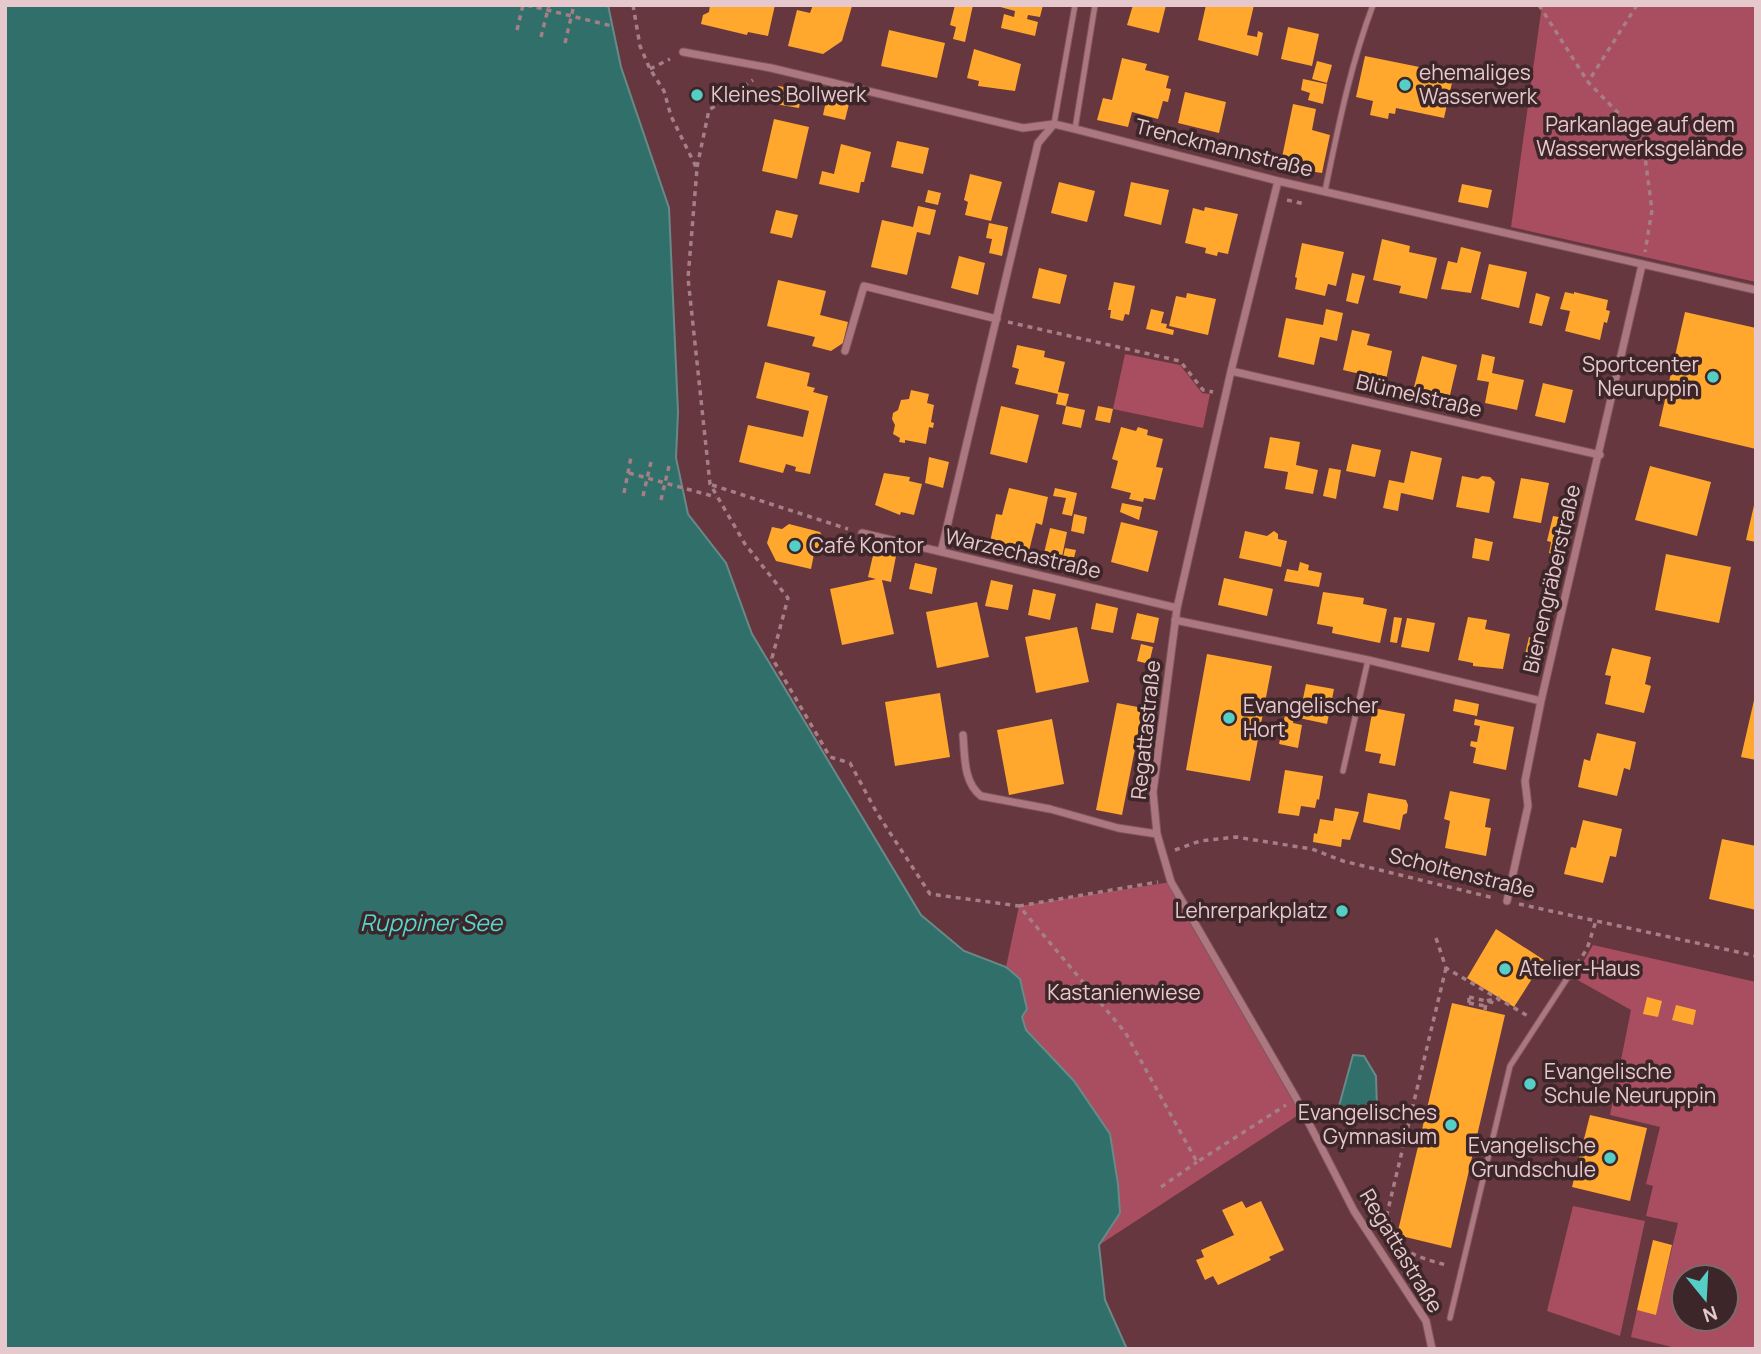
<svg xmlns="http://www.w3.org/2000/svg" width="1761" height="1354" viewBox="0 0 1761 1354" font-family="Manrope,sans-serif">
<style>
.green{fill:#a84e60;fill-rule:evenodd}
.water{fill:#316f6b;stroke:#678a88;stroke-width:2}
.building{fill:#ffa82d}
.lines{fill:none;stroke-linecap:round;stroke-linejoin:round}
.lane-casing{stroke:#7e575e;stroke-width:7}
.street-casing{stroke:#7e575e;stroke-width:9}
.path{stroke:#a57f85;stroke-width:3.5;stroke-dasharray:5 5;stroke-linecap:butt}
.lane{stroke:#ac777f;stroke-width:5}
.street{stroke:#ac777f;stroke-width:7}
.path-bridge{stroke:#a57f85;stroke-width:3.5;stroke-dasharray:5 5;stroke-linecap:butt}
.poi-dot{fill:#55cec6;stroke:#3c2629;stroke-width:2.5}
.labels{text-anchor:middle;stroke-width:7;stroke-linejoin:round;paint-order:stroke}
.poi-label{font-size:21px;fill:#e6c9cc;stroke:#3c2629;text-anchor:start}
.park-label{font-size:21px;fill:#eac9cd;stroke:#3c2629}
.street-label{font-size:21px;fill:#e6c9cc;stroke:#3c2629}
.water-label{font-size:23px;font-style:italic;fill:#54d7cf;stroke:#3c2629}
</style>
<rect width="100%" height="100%" fill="#66373f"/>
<!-- green -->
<path class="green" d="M1542,5h214v277l-245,-55z
M1125,354l55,11 22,28 8,1 -7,34 -90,-19z
M1171,882l132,230 -204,133 21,-32 -2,-29 -8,-50 -36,-53 -48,-51 -4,-13 -2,-38 -14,-12 13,-61z
M1593,945l163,37v367h-76l-49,-12 6,-27 19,4 22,-91 -32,-7 7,-30 -7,-2 14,-57 -50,-12 21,-105 -57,-32zM1684,1277h42v42h-42z
M1573,1206l72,15 -25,115 -73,-25z"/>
<!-- water -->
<path class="water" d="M5,5h603l13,62 48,141 9,204 -2,46 12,56 38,49 26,71 169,281 43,36 42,16 14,12 7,30 -5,8 4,13 48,51 36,53 8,50 2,29 -21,32 6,55 22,49h-1122z
M1353,1055l11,1 12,20 1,32 -12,9 -10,1 -16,-12z"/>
<!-- building -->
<path class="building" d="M710,5h65l-7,31 -20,-4 -1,3 -46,-11 2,-9 6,-3z
M813,5l39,1 -10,35 -19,13 -35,-8 9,-36 13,3z
M955,5h18l-8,37 -12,-3 3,-12 -6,-2z
M993,5h50l-3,12 -12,-2 -1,4 11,3 -3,14 -34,-8 3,-14 10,3 1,-6z
M1133,5h33l-7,28 -32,-8z
M1206,5h48l-7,30 10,2 1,-6 5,2 -5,23 -60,-16z
M1288,27l31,7 -7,32 -31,-7z
M889,30l56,13 -8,35 -56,-12z
M974,49l47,15 -6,27 -37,-5 1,-5 -12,-3z
M1365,56l89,18 -10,44 -48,-10 -1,6 -6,-1 -1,6 -18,-4 3,-14 -17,-4z
M1122,58l25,6 -2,6 24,6 -3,12 5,1 -3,13 -5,-1 -5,18 -26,-7 -4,15 -31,-7 6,-22 9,2z
M1317,61l15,4 -5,18 -15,-4z
M1303,79l24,5 -4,20 -15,-4 2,-7 -9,-3z
M778,86l24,4 -3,18 -24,-4z
M1185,92l41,10 -7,31 -41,-10z
M827,96l23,4 -5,20 -22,-5z
M1293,104l23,5 -4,21 18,5 -8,38 -42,-6z
M774,119l35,8 -12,52 -35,-8z
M897,141l32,7 -6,26 -32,-7z
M841,144l30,8 -7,30h-3l-2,11 -40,-9 3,-13 12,3z
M970,174l32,8 -11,39 -26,-6 3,-13 -4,-2z
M1059,182l36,9 -8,31 -36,-9z
M1131,182l38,8 -8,35 -37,-9z
M1462,184l30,6 -4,18 -30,-6z
M928,190l13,3 -3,12 -13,-3z
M918,206l18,4 -6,25 -13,-3 -10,43 -36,-8 11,-47 31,7z
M1205,207l33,7 -10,40 -10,-2 -1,4 -12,-3 1,-5 -21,-5 8,-35 11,3z
M776,210l22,5 -6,23 -22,-5z
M989,223l19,4 -6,29 -13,-3 3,-14 -6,-1z
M1382,239l28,7 -1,6 28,6 -10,41 -28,-6 2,-7 -28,-6z
M1302,243l42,9 -8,34 -8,-2 -3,12 -30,-7 2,-11 -2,-1z
M1461,247l20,5 -10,41 -30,-4 7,-28 9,2z
M959,256l26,7 -7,32 -27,-7z
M1489,264l38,8 -8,36 -38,-9z
M1039,268l28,7 -7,29 -28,-6z
M1352,273l13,3 -7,28 -12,-3z
M778,280l48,11 -6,24 28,7 -5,21 -12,8 -19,-5 3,-9 -48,-11z
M1114,282l21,4 -6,29 -4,-1 -2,7 -13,-3 1,-8h-3z
M1565,292l9,2v-2l34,8 -2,10 4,1 -3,12 -3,-1 -4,18 -35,-9 5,-20 -10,-2z
M1187,293l29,6 -8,36 -39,-9 7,-30 10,2z
M1536,293l14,4 -8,29 -13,-3z
M1151,309l13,3 -3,11 6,1 -1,4 8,2 -1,5 -27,-6z
M1326,309l17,4 -6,28 -17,-4 -6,28 -36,-8 8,-39 37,7z
M1685,312l71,16v121l-97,-23z
M1352,330l18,4 -3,11 25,6 -6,29 -43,-10z
M1017,345l28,6 -1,6 21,5 -7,30 11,2 -3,12 -10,-2 2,-10 -43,-10 4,-15 -7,-2z
M1482,354l13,3 -3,16 32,7 -7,30 -32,-7 4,-21 -12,-2z
M1422,356l35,9 -7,30 -36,-8z
M765,362l45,11 -3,13 8,2 -2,4 15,4 -18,78 -15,-3 1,-4 -10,-3 -3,9 -44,-11 9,-37 55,12 6,-26 -53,-13z
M1543,383l30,7 -8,33 -30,-7z
M911,390l18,4 -2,9 7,2 -3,17 3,1 -1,5 -4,-1 -3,17 -21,-4v3l-6,-1 1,-4 -7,-4 2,-9 -3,-6 1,-6 5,-3 3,-10 8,-1z
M1001,406l38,9 -12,48 -37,-9z
M1066,406l19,4 -4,18 -19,-4z
M1098,406l15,3 -3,14 -15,-3z
M1121,427l15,4 2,-4 10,3 -1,5 16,4 -7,28 7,1 -8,32 -11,-2 -1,4 -14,-3 2,-6 -20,-5 7,-27 -6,-2z
M1270,437l30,5 -4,23 22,5 -5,24 -28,-5 3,-17 -24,-4z
M1352,444l29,6 -6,27 -29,-6z
M1411,451l31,7 -9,42 -32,-7 -3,18 -15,-3 6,-28 15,3z
M929,457l20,5 -6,26 -18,-5z
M1650,466l61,16 -14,54 -62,-16z
M1329,468l12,2 -5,29 -13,-3z
M884,473l26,4 -1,4 13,3 -8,31 -13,-3 -1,3 -25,-10z
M1462,476l16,3 4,-3 8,1 5,5 -6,31 -33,-6z
M1521,478l28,5 -8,40 -28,-5z
M1009,488l39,9 -6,28 -6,-2 -7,28 -39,-9 6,-28 6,1z
M1055,488l22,5 -5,23 -10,-2 4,-16 -13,-2z
M1755,501h1v41l-10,-2z
M1122,503l20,4 -3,13 -19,-8z
M1074,514l13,3 -3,17 -13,-3z
M1553,516l22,4 -6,26 -4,-1 -3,10 -13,-2 2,-11 -4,-1z
M1121,522l37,9 -10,41 -37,-10z
M789,524l31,8 4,7 -3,11 -7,4 -3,15 -35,-8 -9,-18 5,-16 10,2z
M1050,528l17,4 -5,25 -18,-4z
M1245,531l22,5 7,-5 4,3v5l9,2 -6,26 -42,-9z
M1475,538l18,4 -4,19 -17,-3z
M1065,548l11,2 -6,23 -10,-2z
M874,551l22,5 -5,26 -9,-2 12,54 -52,11 -12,-56 46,-10 -8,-2z
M1666,554l65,13 -12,56 -64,-13z
M1300,562l9,3 -1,5 14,3 -3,14 -35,-6 3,-12 11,2z
M915,563l22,5 -5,26 -23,-5z
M1224,578l49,11 -6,27 -49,-11z
M991,580l22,5 -5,25 -23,-4z
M1033,589l23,5 -6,26 -22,-5z
M1323,592l41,6 -1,6 24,5 -7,34 -48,-10 1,-6 -16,-3z
M977,602l12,55 -52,11 -11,-56z
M1096,603l22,5 -5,25 -22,-4z
M1137,613l22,5 -5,25 -23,-4z
M1394,617l8,1 -5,25 -7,-1z
M1468,617l19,3 -2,9 25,5 -7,35 -30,-3v-3l-15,-3z
M1407,618l28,5 -6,29 -28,-5z
M1077,627l12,55 -53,11 -11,-56z
M1529,637l19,4 -7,26 -18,-4z
M1141,644l12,3 -4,17 -12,-3z
M1612,648l39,9 -6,27 6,2 -7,27 -39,-9 6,-28 -6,-1z
M1207,654l65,12 -22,115 -64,-11z
M1306,684l28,5 -7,35 -28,-6z
M940,693l10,64 -55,9 -10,-64z
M1755,696h1v64l-15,-3z
M1455,699l24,5 -2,12 -24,-5z
M1117,703l26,5 -21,107 -26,-5z
M1373,708l32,6 -10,52 -16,-3 2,-9 -16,-3z
M1286,710l9,1 -2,12 9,2 -4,23 -19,-4z
M1052,719l12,65 -55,11 -12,-65z
M1475,719l39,8 -8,43 -33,-7 3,-15 -6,-2 1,-5 6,1 3,-16 -6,-1z
M1597,733l39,9 -6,28 -6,-2 -7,28 -39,-9 6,-28 6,2z
M1285,770l38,6 -4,24 -2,-1 -2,9 -14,-2 -2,10 -21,-3z
M1450,791l40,8 -5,28 6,1 -5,28 -41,-8 5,-27 -6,-2z
M1368,793l38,7 2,5 -1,8 -4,2 -3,15 -37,-8z
M1335,808l24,4 -9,28 -8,-1 -1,8 -28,-5 1,-9 3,1 3,-15 13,2z
M1583,820l39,9 -6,28 -6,-1 -7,27 -39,-9 7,-27 5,1z
M1722,839l34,7v64l-47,-11z
M1496,929l48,31 -30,47 -47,-29z
M1647,997l15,4 -4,16 -15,-3z
M1452,1003l53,12 -54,233 -54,-13z
M1676,1005l20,5 -3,15 -21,-5z
M1590,1115l57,13 -17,73 -58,-14z
M1242,1201l4,7 15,-7 23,49 -15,7 2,3 -53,25 -5,-9 -8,4 -9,-20 8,-3 -3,-7 33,-15 -12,-25z
M1653,1240l19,5 -16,70 -19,-5z"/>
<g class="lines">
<defs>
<path id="lane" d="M1054,124l21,-119
M1075,129l20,-124
M1325,191c13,-63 25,-125 48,-186
M1343,771l25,-111
M1450,1318l60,-252 60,-92"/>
<path id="street" d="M683,52l88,16 252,60 31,-4 21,5 203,52 478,109
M1278,181l-47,190 -54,237 -24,184 4,42 14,48 125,216 58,113 72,110 6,28
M845,351l19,-65 133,33
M1231,371l369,84
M862,533l315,75
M941,552l97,-409 16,-19
M1175,620l193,40 173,41
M963,735c2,21 0,47 18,61l69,13 68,19 39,6
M1507,901l21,-95 -3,-25 16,-80 101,-436"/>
</defs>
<!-- lane casing -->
<use href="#lane" class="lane-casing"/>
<!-- street casing -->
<use href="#street" class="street-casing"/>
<!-- path -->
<path class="path" d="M527,5l85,21
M633,5l7,41 10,23 14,22 7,25 26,53 -9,109 22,206 35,60 43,54 -16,60 58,99 20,6 27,50 53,81 89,12 106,126 72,130 89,-57
M1539,5l49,77
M1637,5l-49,77 38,39 19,36 7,53 -7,42
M517,30l6,-25
M541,37l8,-32
M565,43l9,-38
M650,69l20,-10
M697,167l12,-57 44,-30
M1287,200l18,4
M1008,322l172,39 23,29 10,2
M629,473l87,24
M712,485l136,44
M624,493l7,-36
M643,496l8,-34
M661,500l8,-34
M1175,850l25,-9 36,-4 76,12 31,12 151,37
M1519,904l237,52
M1019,906l139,-24
M1436,938l10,30 82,48
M1577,964l10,-15 9,-28
M1446,968l-59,246c15,42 22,40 62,52
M1469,997l26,6 4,-4
M1469,1003l16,3v4
M1161,1187l36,-25"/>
<!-- lane -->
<use href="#lane" class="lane"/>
<!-- street -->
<use href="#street" class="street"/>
<!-- path-bridge -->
<path class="path-bridge" d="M1469,1003v-6
M1485,1010l1,-9 14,-3"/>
</g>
<!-- markers -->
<g class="poi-dot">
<circle cx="1405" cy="85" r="7"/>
<circle cx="697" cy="95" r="7"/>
<circle cx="1713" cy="377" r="7"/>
<circle cx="795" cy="546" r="7"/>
<circle cx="1229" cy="718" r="7"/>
<circle cx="1342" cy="911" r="7"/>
<circle cx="1505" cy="969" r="7"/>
<circle cx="1530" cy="1084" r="7"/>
<circle cx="1451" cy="1125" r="7"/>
<circle cx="1610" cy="1158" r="7"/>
</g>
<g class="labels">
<!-- poi labels -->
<g class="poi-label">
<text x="1419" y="80">ehemaliges<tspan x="1419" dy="24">Wasserwerk</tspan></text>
<text x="711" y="102">Kleines Bollwerk</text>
<text x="1699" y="372" text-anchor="end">Sportcenter<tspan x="1699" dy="24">Neuruppin</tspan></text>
<text x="809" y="553">Café Kontor</text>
<text x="1243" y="713">Evangelischer<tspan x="1243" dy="24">Hort</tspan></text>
<text x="1328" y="918" text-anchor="end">Lehrerparkplatz</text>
<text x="1519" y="976">Atelier-Haus</text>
<text x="1544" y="1079">Evangelische<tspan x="1544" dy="24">Schule Neuruppin</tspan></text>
<text x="1437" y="1120" text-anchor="end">Evangelisches<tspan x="1437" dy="24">Gymnasium</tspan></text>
<text x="1596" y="1153" text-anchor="end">Evangelische<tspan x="1596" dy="24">Grundschule</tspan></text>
</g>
<!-- park labels -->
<g class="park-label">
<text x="1640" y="132">Parkanlage auf dem<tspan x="1640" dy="24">Wasserwerksgelände</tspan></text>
<text x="1124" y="1000">Kastanienwiese</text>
</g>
<!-- street labels -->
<g class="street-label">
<text transform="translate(1224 148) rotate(14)" y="7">Trenckmannstraße</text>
<text transform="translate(1419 396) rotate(13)" y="7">Blümelstraße</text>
<text transform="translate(1023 554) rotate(13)" y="7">Warzechastraße</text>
<text transform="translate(1552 579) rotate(-77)" y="7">Bienengräberstraße</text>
<text transform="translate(1146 730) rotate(-84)" y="7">Regattastraße</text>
<text transform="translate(1462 873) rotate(14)" y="7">Scholtenstraße</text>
<text transform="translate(1401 1251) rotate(59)" y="7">Regattastraße</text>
</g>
<!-- water labels -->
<g class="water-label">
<text x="431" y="931">Ruppiner See</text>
</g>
</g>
<!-- border -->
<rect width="1761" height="1354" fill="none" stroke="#e6c9cc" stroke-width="14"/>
<!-- north arrow -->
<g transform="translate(1705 1298) rotate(162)"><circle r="33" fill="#3c2629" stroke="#80676a" stroke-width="2"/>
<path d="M0-5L12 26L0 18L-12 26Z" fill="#55cec6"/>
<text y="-10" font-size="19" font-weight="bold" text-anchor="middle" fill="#e6c9cc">N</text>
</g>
</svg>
